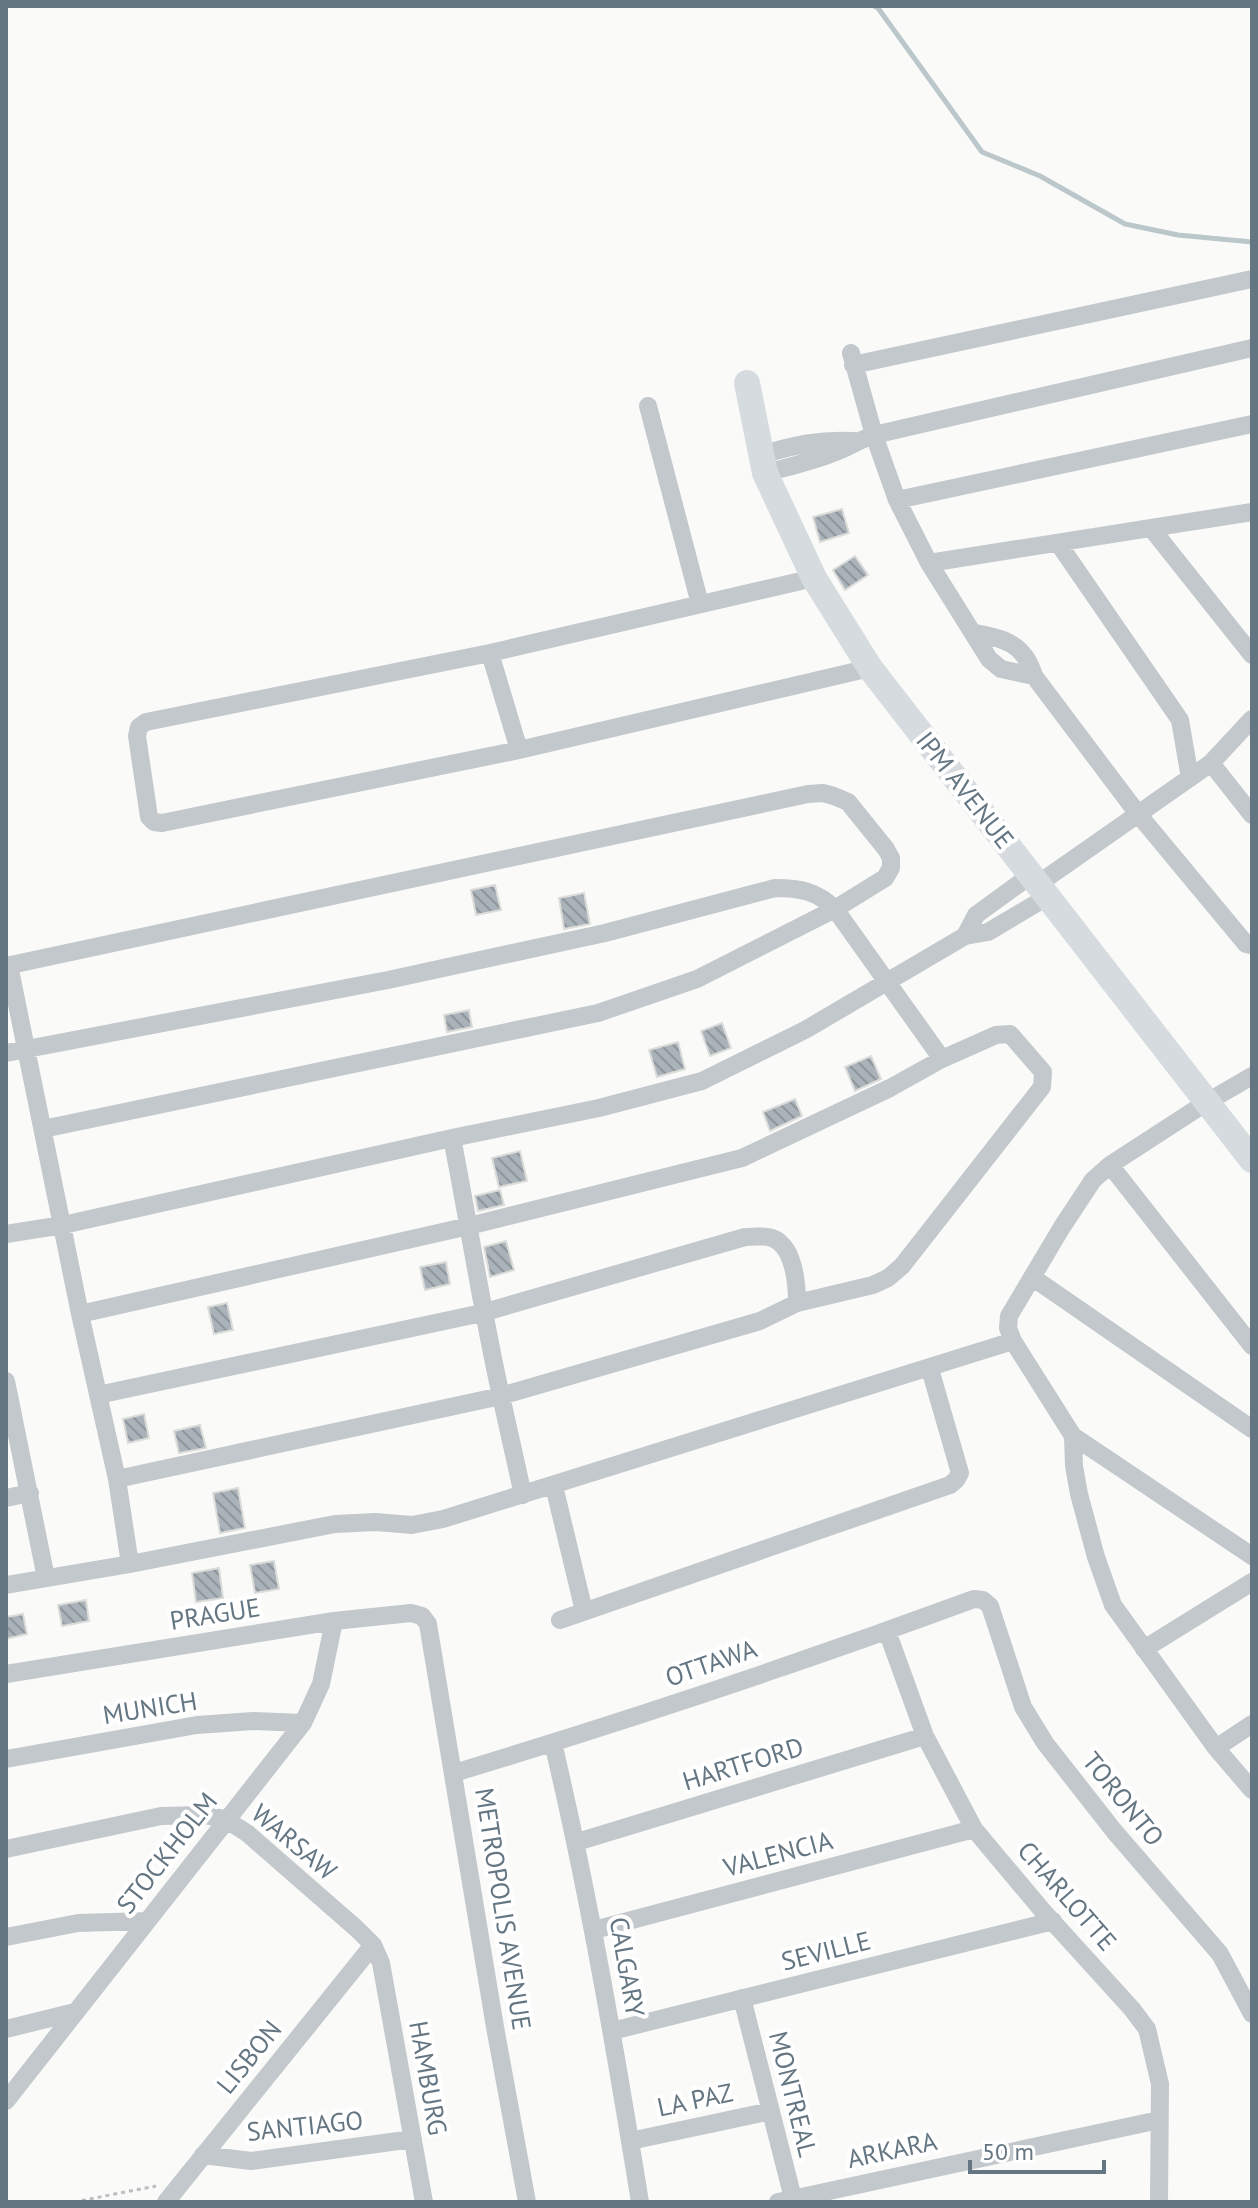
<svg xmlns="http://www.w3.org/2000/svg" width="1258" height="2208" viewBox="0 0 1258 2208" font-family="'PT Sans',sans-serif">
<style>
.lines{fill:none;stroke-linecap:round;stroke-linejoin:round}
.stream{stroke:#bbc7cb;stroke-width:5}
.building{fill:url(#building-back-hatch);stroke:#dcdcda;stroke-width:2}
.path{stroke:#bbbfc2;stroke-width:3;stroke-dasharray:4 4;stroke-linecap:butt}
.street{stroke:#c3c8cc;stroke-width:18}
.secondary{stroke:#d6dbdf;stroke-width:26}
.labels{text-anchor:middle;stroke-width:8;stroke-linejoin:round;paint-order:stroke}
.street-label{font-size:26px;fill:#657683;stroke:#fff}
</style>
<defs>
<pattern id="building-back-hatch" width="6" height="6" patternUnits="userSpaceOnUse" patternTransform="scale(2)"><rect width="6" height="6" fill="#aab3b9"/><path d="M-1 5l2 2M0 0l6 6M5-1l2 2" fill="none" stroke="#8e969c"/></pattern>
</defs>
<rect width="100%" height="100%" fill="#fafaf8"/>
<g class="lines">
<!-- stream -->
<path class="stream" d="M874,6l4,2 104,144 58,24 85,48 53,11 74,7"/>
</g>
<!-- building -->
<path class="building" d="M842,509l7,24 -29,9 -7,-25z
M855,556l13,19 -23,15 -12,-20z
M495,885l6,25 -25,5 -5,-25z
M584,893l6,31 -26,5 -5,-31z
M469,1010l3,17 -25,5 -3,-17z
M722,1023l9,25 -21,8 -9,-25z
M678,1042l7,27 -28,8 -8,-27z
M871,1056l10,23 -26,12 -10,-24z
M795,1099l7,17 -32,15 -7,-19z
M520,1151l7,30 -28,6 -7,-29z
M500,1190l4,15 -26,6 -3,-15z
M506,1241l8,29 -24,7 -6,-30z
M446,1262l4,22 -25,6 -5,-23z
M227,1303l6,27 -19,4 -6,-27z
M144,1414l5,24 -21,5 -5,-24z
M200,1425l6,23 -27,5 -5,-22z
M238,1488l7,40 -25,5 -7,-40z
M274,1561l5,28 -24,4 -5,-28z
M219,1568l4,30 -27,4 -4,-29z
M86,1600l3,21 -27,5 -4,-21z
M23,1614l4,20 -21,5v-22z"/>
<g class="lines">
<!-- path -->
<path class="path" d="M74,2202l82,-16"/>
<!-- street -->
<path class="street" d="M851,353l23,82 23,65 32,63 60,96 12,10 33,7
M853,365l399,-86
M648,406l52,198
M762,455c31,-10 59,-16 92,-14
M765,473c23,-6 46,-11 68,-20 14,-5 26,-13 41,-18l378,-87
M897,500l355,-76
M1151,528l101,127
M1058,543l122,177 10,58
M929,563l323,-51
M974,633c30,5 51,11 60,43l104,138 108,130 6,1
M490,653l29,97 -357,73 -8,-1 -5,-5 -12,-81 2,-9 7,-5 344,-69 324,-75
M519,750l351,-82
M1211,763l41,52
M1038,884l173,-121 41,-44
M965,936l11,-21 55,-40
M9,965l71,349 37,165 13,85
M6,966l802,-172 15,-1 11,3 14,6 38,47 5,9v10l-6,10 -50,31 -138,70 -99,34 -555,116
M6,1053l382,-73 217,-47 170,-45c25,0 42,3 60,21l107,150
M1252,1076l-45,26 -97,63 -17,15 -31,47 -53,89 -1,12 5,13 60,95 1,30 5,28 17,63 17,48 103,143 36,42
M1110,1165l142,181
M6,1234l57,-9 389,-87 147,-30 103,-27 103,-51 160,-94 23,-4 59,-35
M1032,1277l220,152
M80,1314l389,-88 273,-68 148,-70 52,-29 54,-24 14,-1 33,38 -1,15 -140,179 -14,12 -15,7 -76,18 -37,18 -259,75 22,99
M6,1381l40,197
M98,1395l384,-82 263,-76c8,0 19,-2 27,1 22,8 25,45 25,65
M1073,1436l179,120
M117,1479l384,-83c-19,-85 -32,-172 -49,-258
M554,1486l30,125
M6,1498l24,-5
M6,1585l124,-21 205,-40 41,-2 36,3 31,-6 570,-178
M560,1620l390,-135 6,-5 4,-7 -30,-104
M887,1631l38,105 49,93 68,81 90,99 15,20 13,55 -1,118
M1144,1649l108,-67
M6,1674l328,-53 77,-8 11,3 6,8 67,403 32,175
M553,1743c36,152 62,305 87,459
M1216,1748l36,-24
M6,1759l191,-34 56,-4 50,2
M454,1773c175,-53 349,-111 520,-174l9,1 7,6 33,101 22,36 69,88 106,123 32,60
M577,1842l348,-106
M6,1849l155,-33 43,-1 21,4 22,14 110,96 16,16 8,18 43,239
M594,1930l380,-101
M6,1937l72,-14 69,-2
M742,1998l52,204
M6,2029l69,-17
M612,2031l441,-110
M6,2101l297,-378 18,-39 13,-63
M630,2141l141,-30
M203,2155l48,6 162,-22
M166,2202l207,-257
M778,2202l381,-82"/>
<!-- secondary -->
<path class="secondary" d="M747,383l18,90 49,105 56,90 382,492"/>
</g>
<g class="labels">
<!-- street labels -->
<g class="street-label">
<text transform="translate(965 790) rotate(52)" y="9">IPM AVENUE</text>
<text transform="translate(215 1614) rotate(-9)" y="9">PRAGUE</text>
<text transform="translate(711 1663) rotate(-19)" y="9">OTTAWA</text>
<text transform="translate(150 1708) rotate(-9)" y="9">MUNICH</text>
<text transform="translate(743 1764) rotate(-17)" y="9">HARTFORD</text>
<text transform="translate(1123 1799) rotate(51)" y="9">TORONTO</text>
<text transform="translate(294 1842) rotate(40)" y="9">WARSAW</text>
<text transform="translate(167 1853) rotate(-52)" y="9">STOCKHOLM</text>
<text transform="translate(778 1854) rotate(-15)" y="9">VALENCIA</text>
<text transform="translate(1067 1896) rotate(49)" y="9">CHARLOTTE</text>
<text transform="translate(503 1909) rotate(81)" y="9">METROPOLIS AVENUE</text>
<text transform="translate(826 1951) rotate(-14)" y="9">SEVILLE</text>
<text transform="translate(627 1967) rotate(80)" y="9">CALGARY</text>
<text transform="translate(249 2057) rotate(-51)" y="9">LISBON</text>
<text transform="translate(428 2078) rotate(80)" y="9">HAMBURG</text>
<text transform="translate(793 2094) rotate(76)" y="9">MONTREAL</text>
<text transform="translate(695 2100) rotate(-12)" y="9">LA PAZ</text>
<text transform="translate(305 2126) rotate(-6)" y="9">SANTIAGO</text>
<text transform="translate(892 2150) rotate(-12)" y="9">ARKARA</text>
</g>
</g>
<!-- border -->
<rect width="1258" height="2208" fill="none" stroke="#657683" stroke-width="16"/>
<!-- scale -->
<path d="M970 2160v12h134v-12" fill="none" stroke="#657683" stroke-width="4"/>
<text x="982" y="2160" font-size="24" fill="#657683" stroke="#ffffff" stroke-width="6" paint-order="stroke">50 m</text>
</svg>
